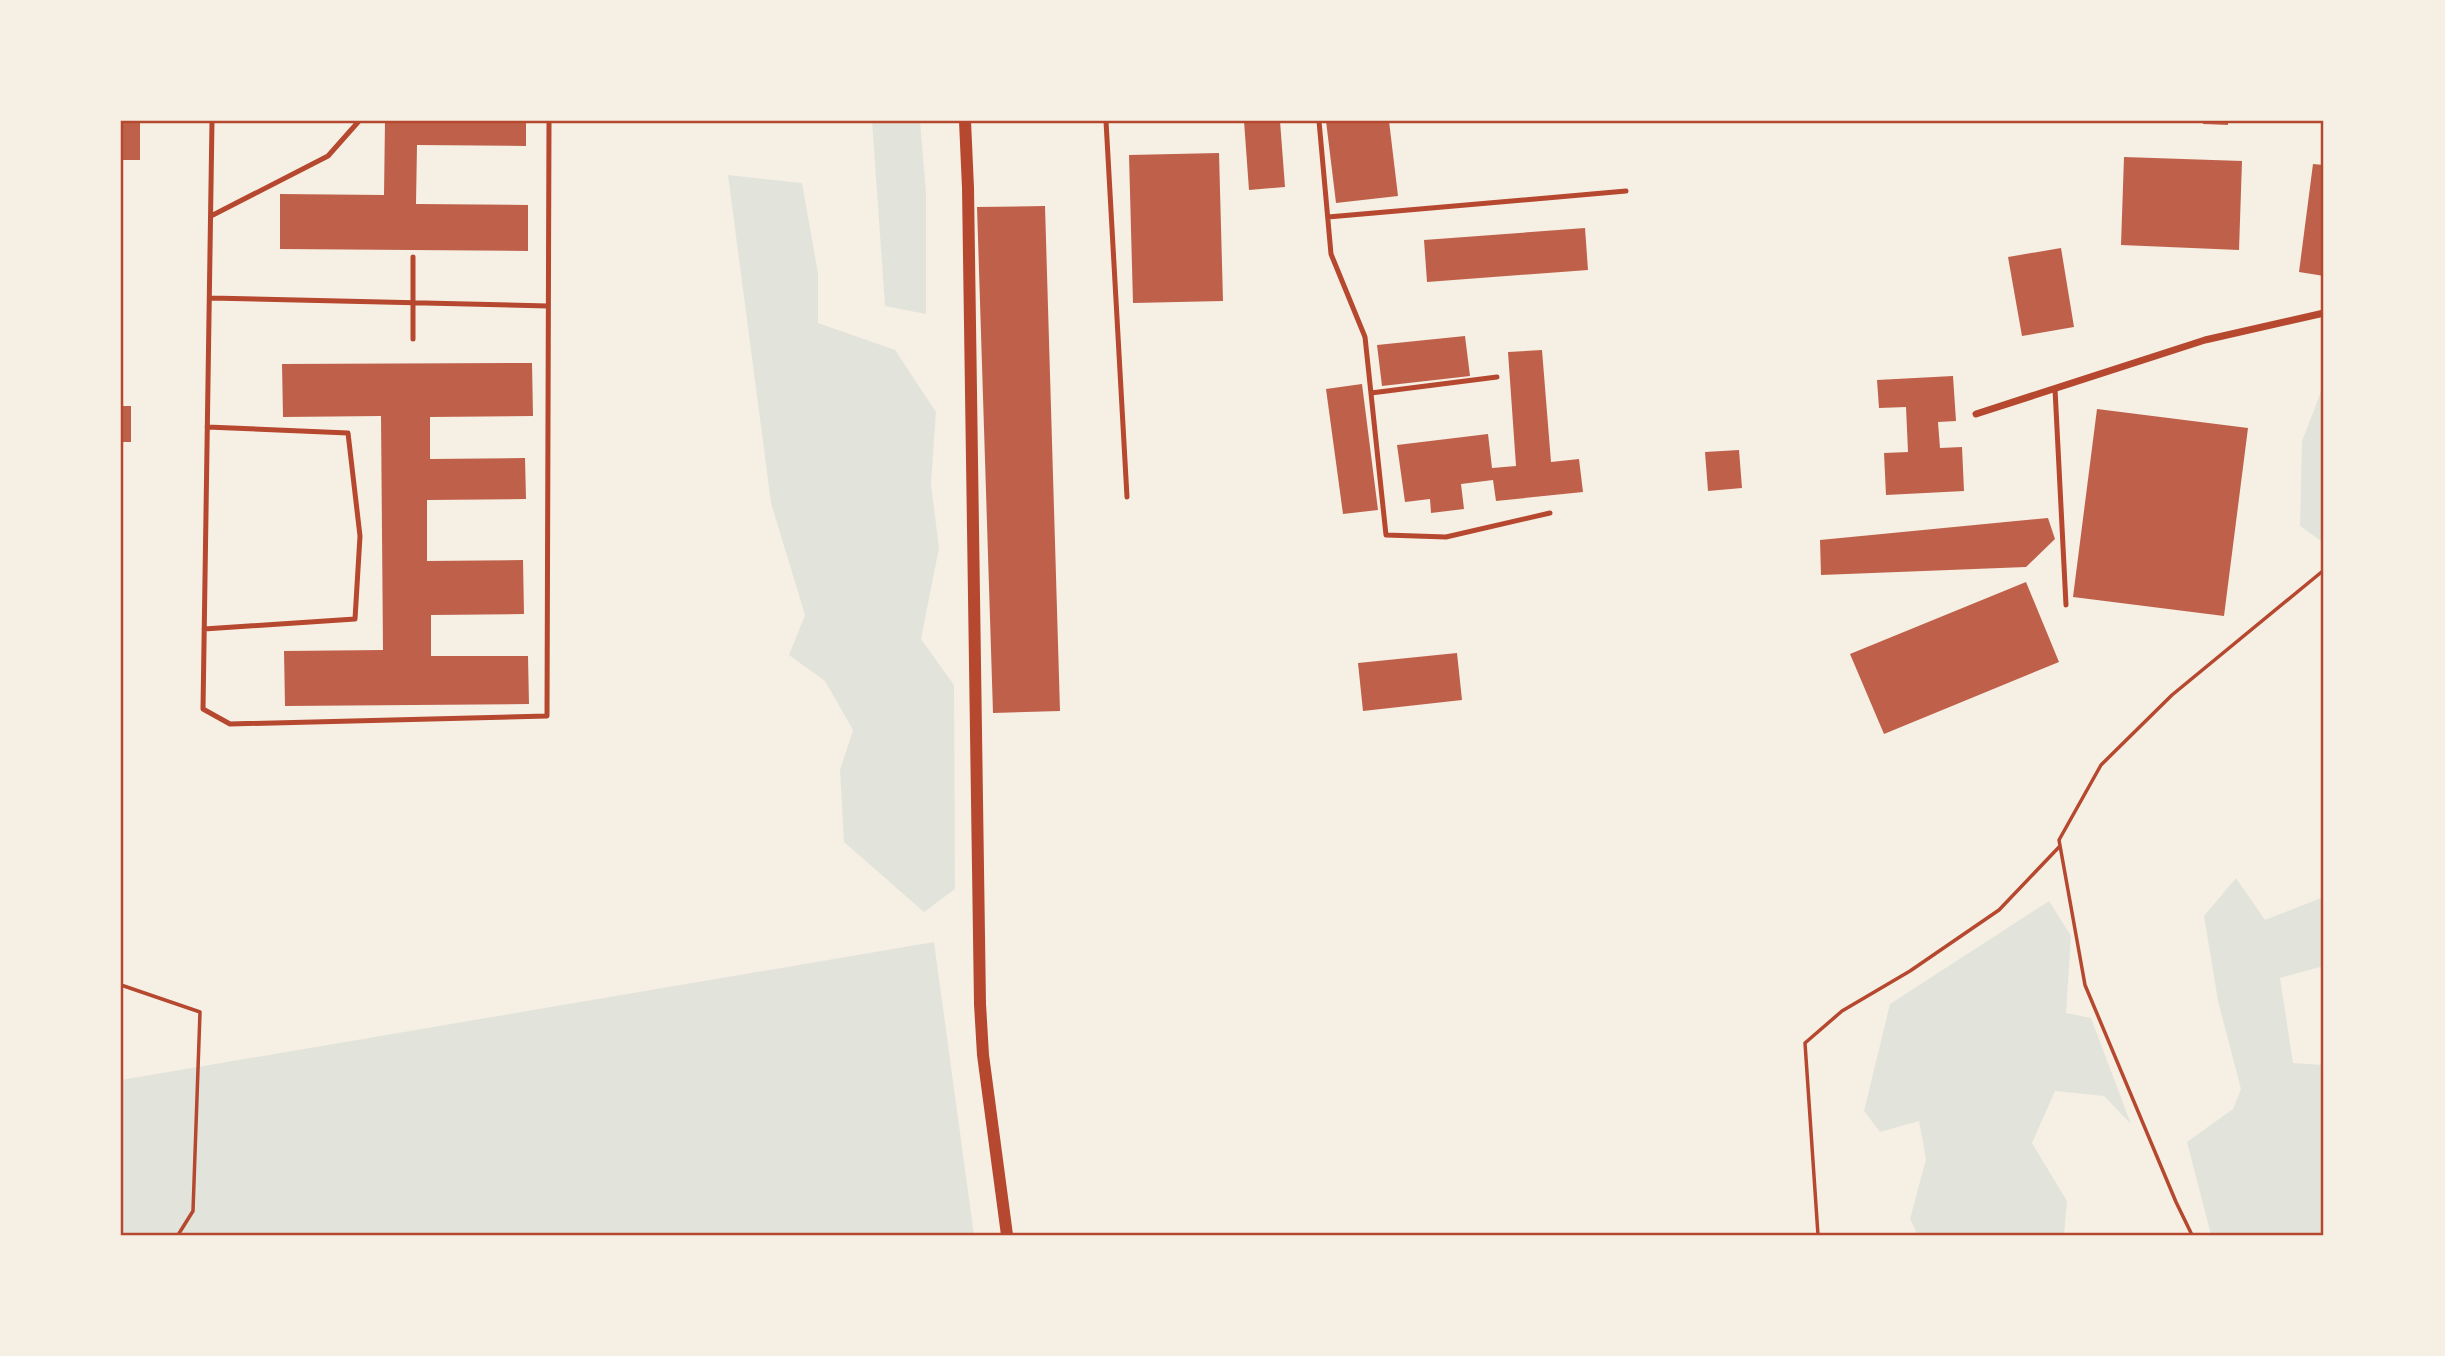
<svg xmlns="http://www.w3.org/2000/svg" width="2445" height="1356" viewBox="0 0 2445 1356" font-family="'Noto Sans',sans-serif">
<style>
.green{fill:#e2e4dc}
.building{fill:#bf614a}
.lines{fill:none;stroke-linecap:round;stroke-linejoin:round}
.path{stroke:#b5482f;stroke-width:3.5}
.service{stroke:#b5482f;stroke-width:5}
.minor{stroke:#b5482f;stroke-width:7}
.tertiary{stroke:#b5482f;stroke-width:12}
.neatline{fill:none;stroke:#b5482f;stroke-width:2.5}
</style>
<rect width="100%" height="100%" fill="#f6efe4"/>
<!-- green -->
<path class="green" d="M872,121h48l6,71v122l-41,-8z
M728,175l74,8 16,90v50l77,27 41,62 -5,72 8,64 -18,91 33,46 1,204 -31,23 -80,-70 -4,-72 13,-40 -28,-49 -36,-26 16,-40 -34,-112z
M2324,384v159l-24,-17 2,-85z
M2236,878l29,42 59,-23v69l-44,12 13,85 31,2v170h-113l-24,-93 46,-33 8,-20 -23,-88 -14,-85z
M2049,901l22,35 -5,77 25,5 40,106 -27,-28 -49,-5 -23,52 35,58 -3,34h-146l-8,-16 16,-60 -7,-38 -39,11 -16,-21 26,-107z
M934,942l40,293h-853v-155z"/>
<!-- building -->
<path class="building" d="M121,121h19v39h-19z
M385,121h141v25l-109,-1 -1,59 112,1v46l-248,-2v-55l104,1z
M1244,121h36l5,66 -36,3z
M1326,121h63l9,75 -62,7z
M2203,121h25v4l-25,-1z
M1219,153l4,148 -90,2 -4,-148z
M2124,157l118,4 -3,89 -118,-5z
M2313,164l11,1v111l-25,-4z
M1045,206l15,505 -67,2 -16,-506z
M1585,228l3,42 -161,12 -3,-42z
M2061,248l13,79 -52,9 -14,-79z
M1465,336l5,40 -88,10 -5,-41z
M1542,350l9,112 28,-3 4,33 -87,9 -3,-21 -32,4 3,25 -33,4 -1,-14 -25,3 -8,-57 91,-11 4,34 24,-2 -8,-114z
M532,363l1,53 -103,1v42l95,-1 1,41 -99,1v61l96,-1 1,54 -93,1v41h97l1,48 -244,2 -1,-55 99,-1 -2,-234 -98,1 -1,-53z
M1953,376l3,45 -18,1 2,26 22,-1 2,44 -78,4 -2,-42 24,-1 -2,-45 -27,1 -2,-28z
M1362,384l16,126 -35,4 -17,-125z
M121,406h10v36h-10z
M2097,409l151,19 -24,188 -151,-19z
M1739,450l3,38 -34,3 -3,-39z
M2048,518l7,21 -29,28 -205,8 -1,-35z
M2026,582l33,80 -175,72 -34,-80z
M1457,653l5,47 -99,11 -5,-48z"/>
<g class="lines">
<!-- path -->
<path class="path" d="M121,985l79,27 -7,199 -15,24
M1818,1235l-13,-192 37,-32 68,-40 89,-61 61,-64
M2192,1235l-16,-33 -91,-217 -26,-145 42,-75 71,-70 152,-125"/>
<!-- service -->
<path class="service" d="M212,121l-9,588 27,15 317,-8 2,-595
M1106,121l21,376
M1319,121l12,133 34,83 21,198 60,2 104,-24
M211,216l117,-60 31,-35
M1328,217l298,-26
M413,257v82
M210,298l338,8
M2055,389l11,216
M1371,393l126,-16
M204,629l151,-10 5,-83 -12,-103 -141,-6"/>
<!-- minor -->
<path class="minor" d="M1976,414l229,-74 119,-27"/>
<!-- tertiary -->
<path class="tertiary" d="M965,121l3,67 12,816 3,51 24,180"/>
</g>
<!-- border -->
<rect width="2445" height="1356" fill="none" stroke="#f6efe4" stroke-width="245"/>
<rect x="122" y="122" width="2200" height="1112" class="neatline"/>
</svg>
